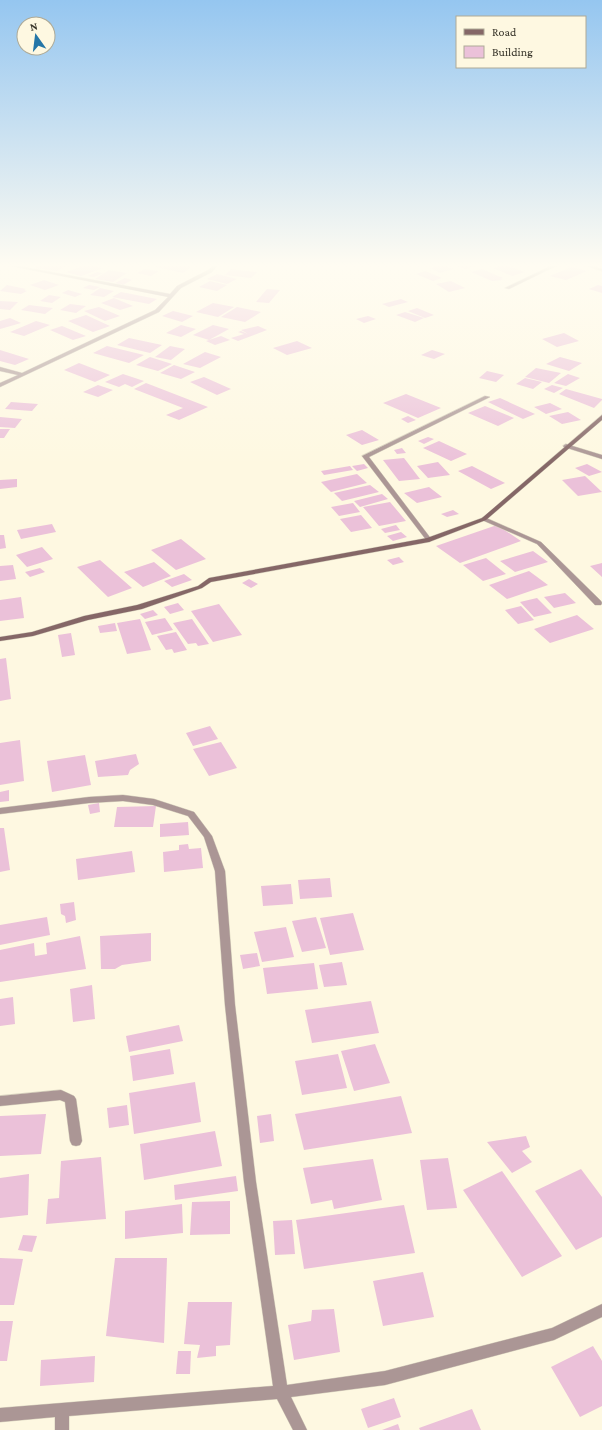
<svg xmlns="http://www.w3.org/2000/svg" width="602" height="1430" viewBox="0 0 602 1430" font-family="'Crimson Pro',serif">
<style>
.building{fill:#ebc1d9}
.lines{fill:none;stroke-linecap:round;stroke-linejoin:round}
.street-casing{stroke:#dad5c0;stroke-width:1}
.secondary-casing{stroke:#dad5c0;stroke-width:1}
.street{fill:#ab9695;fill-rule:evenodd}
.secondary{fill:#856767;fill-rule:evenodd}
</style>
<rect width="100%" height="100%" fill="#fef8e1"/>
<!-- building -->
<path class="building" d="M41,265h15l10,1 -9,5 -22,-3z
M86,265l17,3 -22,8 -15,-4z
M160,265h16l15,2 -8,6 -27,-6z
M443,265l10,4 -13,4 -10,-5z
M453,265h17l4,1 -8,3z
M506,265l19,7 -13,4 -19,-8z
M571,267l16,4 -21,9 -16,-4z
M145,269l14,2 -8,5 -14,-3z
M231,269l26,3 -6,6 -26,-3z
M482,269l21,9 -3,1 3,1 -11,1 -21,-9z
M109,270l18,3 -14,9 -18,-3z
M425,271l17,7 -9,3 -17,-7z
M97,272l6,1 -9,4 -6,-1z
M217,274l20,5 -10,5 -20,-5z
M125,278l7,2 -9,5 -8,-2z
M44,280l15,5 -14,5 -15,-5z
M210,281l17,4 -10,6 -18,-4z
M451,281l14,7 -16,4 -13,-8z
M7,285l19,4 -2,1 3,1 -6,3 -21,-3z
M89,285l11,2 -6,3 -11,-2z
M598,285l4,1v7l-13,-4z
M100,288l14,3 -10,6 -14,-2z
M267,289l13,1 -11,13 -13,-1z
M68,290l14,4 -7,3 -13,-4z
M121,292l36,7 -8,5 -37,-7z
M49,295l12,2 -9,6 -12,-2z
M114,298l19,8 -13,4 -19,-7z
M401,299l7,3 -19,5 -7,-3z
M0,301l18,1 -8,8 -10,-1z
M213,303l21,4 -16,10 -22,-5z
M70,304l16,2 -10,7 -16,-3z
M29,305l24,3 -8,6 -24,-4z
M99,307l21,9 -15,5 -21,-10z
M237,307l24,5 -16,10 -24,-5z
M417,308l17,7 -9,3 -17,-7z
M173,311l20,5 -11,6 -20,-6z
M405,312l19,6 -9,4 -19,-7z
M86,315l24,11 -17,6 -25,-11z
M368,316l8,3 -12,4 -8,-4z
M10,318l11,5 -21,6v-8z
M36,321l14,4 -26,11 -14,-4z
M181,325l15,4 -15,8 -15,-4z
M213,325l16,4 -20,11 -16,-5z
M62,326l24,10 -13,4 -23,-10z
M258,326l9,4 -29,11 -7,-3 13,-4 -6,-2 3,-1 7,3 -7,-4z
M564,333l15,8 -22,6 -15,-8z
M221,336l9,4 -15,5 -9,-4z
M129,338l33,7 -12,8 -33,-8z
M297,341l15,7 -25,7 -14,-7z
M107,346l37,9 -15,8 -36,-10z
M170,346l15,3 -14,11 -16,-3z
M0,350l29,9 -14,6 -15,-4z
M432,350l13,4 -11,5 -13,-4z
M205,352l16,5 -21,11 -17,-4z
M150,357l22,7 -14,7 -22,-6z
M560,357l22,6 -13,8 -23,-7z
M79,363l31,12 -15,7 -31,-12z
M174,365l21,7 -14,7 -21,-6z
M536,368l25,5 -12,10 -24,-6z
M487,371l17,4 -8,7 -17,-4z
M123,374l21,7 -12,6 -7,-3 -6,3 -14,-5z
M568,374l12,4 -14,8 -12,-3z
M204,377l27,12 -14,6 -27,-13z
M525,378l17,4 -9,7 -17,-5z
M146,383l62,24 -29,13 -13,-5 17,-7 -49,-19z
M98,385l15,5 -15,7 -15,-5z
M552,385l11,3 -9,5 -10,-4z
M566,389l36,10v1l-8,8 -35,-14z
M406,394l35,14 -23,10 -35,-15z
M500,398l35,16 -12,5 -35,-17z
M11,402l27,2 -6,7 -27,-2z
M550,403l12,6 -16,5 -12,-7z
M485,406l29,12 -16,8 -30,-13z
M568,412l13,8 -19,4 -13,-8z
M408,416l8,4 -8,3 -7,-4z
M0,417l22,2 -7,9 -15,-1z
M0,429h10l-6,9h-4z
M362,430l17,10 -17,5 -16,-10z
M428,437l6,2 -10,5 -6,-3z
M439,441l28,13 -16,7 -28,-13z
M402,448l4,5 -9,1 -3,-4z
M404,458l16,21 -21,2 -16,-21z
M438,462l12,13 -22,3 -11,-12z
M364,464l4,4 -11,3 -5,-5z
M587,464l15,8 -13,4 -14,-8z
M350,466l3,4 -29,5 -3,-4z
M472,466l33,17 -14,6 -33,-18z
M357,474l10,9 -36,9 -10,-10z
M585,476l17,16 -24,4 -16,-16z
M17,479v8l-17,2v-9z
M370,485l9,7 -37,9 -8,-8z
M429,487l13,10 -25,6 -13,-10z
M382,494l6,5 -28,8 -6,-6z
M390,502l16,19 -27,5 -16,-19z
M353,503l7,9 -21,4 -8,-9z
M453,510l6,4 -12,3 -6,-3z
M361,515l11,13 -21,4 -11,-13z
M52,524l4,8 -35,7 -4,-9z
M396,525l4,5 -15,3 -4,-4z
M497,525l24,16 -61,22 -24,-17z
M401,532l6,5 -14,4 -6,-5z
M0,535h4l2,13 -6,1z
M181,539l25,20 -30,11 -25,-20z
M42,547l11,12 -26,8 -11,-12z
M533,551l15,11 -33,10 -15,-11z
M399,557l5,5 -11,3 -6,-5z
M486,558l20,16 -23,7 -20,-16z
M100,560l32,28 -24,9 -31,-30z
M154,562l17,14 -28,11 -19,-15z
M602,563v14l-12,-11z
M13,565l3,14 -16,2v-15z
M40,568l5,4 -15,5 -5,-5z
M529,571l19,14 -41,14 -18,-14z
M184,574l8,6 -20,7 -8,-6z
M249,579l9,5 -7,4 -9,-5z
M565,593l11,10 -22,5 -10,-11z
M21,597l3,21 -24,3v-21z
M537,598l15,15 -18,4 -14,-15z
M178,603l6,7 -14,4 -6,-7z
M219,604l23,31 -29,7 -22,-31z
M521,606l13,14 -16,4 -13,-14z
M153,610l5,5 -13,4 -5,-5z
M577,615l17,14 -44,14 -16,-14z
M165,618l8,12 -21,5 -7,-13z
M140,619l11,31 -24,4 -10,-31z
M192,619l17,25 -11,2 -2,-3 -8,1 -15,-21z
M115,623l2,8 -17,2 -2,-7z
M176,632l11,18 -13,3 -2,-4 -6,1 -9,-14z
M71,633l4,22 -13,2 -4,-22z
M6,658l5,41 -11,2v-42z
M210,726l8,13 -25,7 -7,-13z
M20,740l4,41 -24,4v-42z
M221,742l16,26 -28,8 -16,-27z
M136,754l3,10 -9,6 -2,5 -30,2 -3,-16z
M85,755l6,30 -39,7 -5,-31z
M9,790v11l-9,1v-10z
M99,803l1,9 -10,2 -2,-9z
M156,806l-3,21h-39l3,-20z
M188,822l1,13 -29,2v-13z
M0,828h4l6,42 -10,2z
M188,844l1,5 12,-1 2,20 -39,4 -1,-20 16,-2v-5z
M132,851l3,21 -57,8 -2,-21z
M330,878l2,19 -32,2 -2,-19z
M291,884l2,20 -30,2 -2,-20z
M74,902l2,18 -10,3 -1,-7 -4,-2 -1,-10z
M353,913l11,37 -34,5 -10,-37z
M47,917l3,18 -50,10v-20z
M316,917l10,31 -24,4 -10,-31z
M286,927l8,30 -32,5 -8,-30z
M151,933v28l-29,4 -7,4h-14l-1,-33z
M80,936l6,33 -86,13v-32l34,-7 1,13 12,-2 -1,-11z
M257,953l3,13 -17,3 -3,-14z
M342,962l5,23 -23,2 -5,-22z
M314,963l4,26 -51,5 -4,-26z
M92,985l3,34 -22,3 -3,-33z
M13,997l2,27 -15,2v-27z
M371,1001l8,32 -67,10 -7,-33z
M179,1025l4,16 -54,11 -3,-16z
M375,1044l15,39 -36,8 -13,-40z
M170,1049l4,25 -41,7 -3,-25z
M338,1054l9,34 -45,7 -7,-34z
M195,1082l6,40 -67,12 -5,-41z
M401,1096l11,37 -108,17 -9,-36z
M127,1105l2,20 -20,3 -2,-20z
M46,1114l-5,40 -41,2v-40z
M271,1114l3,27 -14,2 -3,-27z
M215,1131l7,35 -78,14 -4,-36z
M526,1136l4,11 -8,4 10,11 -20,11 -25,-31z
M101,1157l5,62 -60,5 2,-25 11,-1 2,-37z
M448,1158l9,50 -30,2 -7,-50z
M373,1159l9,41 -48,9 -2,-9 -21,4 -8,-36z
M581,1169l21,28v40l-26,13 -41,-59z
M502,1171l60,85 -40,21 -59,-87z
M29,1174l-1,41 -28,3v-40z
M236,1176l2,15 -63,9 -1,-15z
M230,1201v33l-40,1 2,-33z
M182,1204l1,29 -58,6v-28z
M404,1205l11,48 -111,16 -8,-49z
M292,1220l3,34 -20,1 -2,-34z
M23,1235l14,1 -5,16 -14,-2z
M0,1258l23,1 -9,46h-14z
M115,1258h52l-3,85 -58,-7z
M423,1272l11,45 -51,9 -10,-45z
M188,1302h44l-2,43 -14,1v10l-19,2 3,-13 -16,-1z
M334,1309l6,43 -46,8 -6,-35 23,-4 1,-11z
M0,1321h13l-6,40h-7z
M593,1346l9,15v45l-22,11 -29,-50z
M178,1351h13l-1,23h-14z
M95,1356l-1,26 -54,4 1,-26z
M394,1398l7,19 -33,11 -7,-19z
M472,1409l9,21h-61l-1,-2z
M398,1424l2,6h-18z"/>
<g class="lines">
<defs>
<path id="street" d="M6,265h7l157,29 7,-8 31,-16 6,-5h4l-6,7 -31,16 -22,24 -159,75v-4l18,-8 -18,-4v-4l22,6 133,-63 13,-13z
M553,265h5l-49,24 -4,-1z
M584,265h5l13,4v2z
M485,396l5,1 -121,60 63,83 -3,2 -2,-1 -65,-85z
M566,444l36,11v4l-38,-12 -1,-1z
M484,517l57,25 60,59 1,2 -1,2h-6l-58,-61 -55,-24v-2z
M123,795l31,4 40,13 18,24 13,35 10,134 21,177 31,203 98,-14 167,-43 50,-24v13l-48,23 -169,45 -94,12 16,33h-14l-16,-31 -208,17v14h-14v-13l-55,5v-14l273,-22 -29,-204 -19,-177 -10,-134 -11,-34 -16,-21 -35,-11 -30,-4 -34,2 -89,11v-6l89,-11z
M61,1090l13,6 2,3 6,42 -2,4 -4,1 -4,-1 -2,-4 -5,-39 -5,-2 -60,6v-10z"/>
<path id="secondary" d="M602,415v5l-116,100 -57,22 -218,40 -9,6 -60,21 -54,11 -55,16 -33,5v-4l32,-5 52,-16 53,-11 61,-19 11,-8 218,-40 55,-20z"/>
</defs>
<!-- street casing -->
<use href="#street" class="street-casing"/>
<!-- secondary casing -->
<use href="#secondary" class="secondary-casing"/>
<!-- street -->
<use href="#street" class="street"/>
<!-- secondary -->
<use href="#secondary" class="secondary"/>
</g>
<!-- sky -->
<linearGradient id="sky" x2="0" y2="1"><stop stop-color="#95c6f0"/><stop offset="0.57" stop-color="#fffcf2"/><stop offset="1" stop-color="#fffcf2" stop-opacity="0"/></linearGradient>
<rect width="602" height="465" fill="url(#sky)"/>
<!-- legend -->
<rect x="456" y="16" width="130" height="52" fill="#fef8e1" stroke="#aeaa97"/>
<rect x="464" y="29" width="20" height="6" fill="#856767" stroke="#aeaa97"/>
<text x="492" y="36" font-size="12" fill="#373429">Road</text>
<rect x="464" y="46" width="20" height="12" fill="#ebc1d9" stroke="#aeaa97"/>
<text x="492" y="56" font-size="12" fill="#373429">Building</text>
<!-- north arrow -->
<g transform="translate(36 36) rotate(346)"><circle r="19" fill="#fef8e1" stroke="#aeaa97"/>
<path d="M0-3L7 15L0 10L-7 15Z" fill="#2576a7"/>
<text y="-6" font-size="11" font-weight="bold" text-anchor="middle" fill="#373429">N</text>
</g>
</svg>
